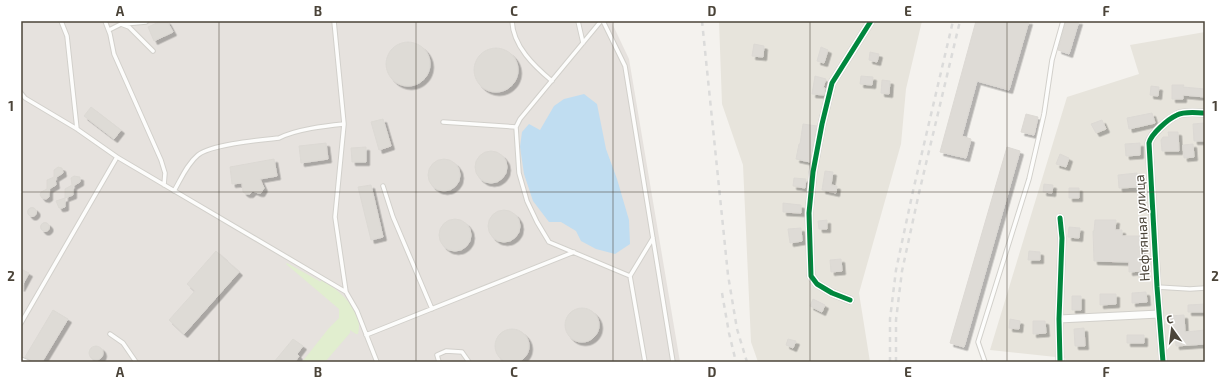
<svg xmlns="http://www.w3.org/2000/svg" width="1226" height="383" viewBox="0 0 1226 383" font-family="'Exo 2',sans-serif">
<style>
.residential{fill:#e7e4dc}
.industrial{fill:#e6e2de}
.green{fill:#e1eecf}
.water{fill:#c0ddf1}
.building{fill:#dedbd6;stroke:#dcd9d4;filter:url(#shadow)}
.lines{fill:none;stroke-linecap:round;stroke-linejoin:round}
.service-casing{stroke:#d2d0cb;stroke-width:5.5}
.minor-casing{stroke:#d2d0cb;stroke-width:9}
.service{stroke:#fdfdfc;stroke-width:3.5}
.minor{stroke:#fdfdfc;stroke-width:7}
.rail{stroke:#dbdbda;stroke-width:2.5;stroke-dasharray:5 5;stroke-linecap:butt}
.cycleway-casing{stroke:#fff;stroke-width:8}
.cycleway{stroke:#00873e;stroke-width:5}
.grid{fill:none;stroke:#4b4439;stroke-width:1;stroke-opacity:0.55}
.labels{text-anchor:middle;stroke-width:3;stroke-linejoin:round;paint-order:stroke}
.street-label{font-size:14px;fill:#4b4439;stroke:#fff}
.neatline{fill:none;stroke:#4b4439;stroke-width:1.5}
.grid-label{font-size:13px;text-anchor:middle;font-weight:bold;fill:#4b4439}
</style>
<defs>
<filter id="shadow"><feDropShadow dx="3.5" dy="3.5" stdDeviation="0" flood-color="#0004"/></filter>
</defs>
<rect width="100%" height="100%" fill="#f4f2ee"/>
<!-- residential -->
<path class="residential" d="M719,21h203l-16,68 -5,55 -42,149 11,69h-112l-7,-20 -8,-177 -21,-61z
M1205,32v330h-139l-1,-4 -75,-8 77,-253 72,-23 -9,-29z"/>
<!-- industrial -->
<path class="industrial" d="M21,21h590l18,38 51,303h-659z"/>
<!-- green -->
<path class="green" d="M287,263l34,19v-3c17,11 44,31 37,55h-2l-6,-4v3l-25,29h-23l27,-34 10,-10v-9l-53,-45z"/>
<!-- water -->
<path class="water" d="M584,94l13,10 9,45 11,30 12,41 1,24 -15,10 -19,-5 -15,-8 -5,-10 -15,-9h-12l-16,-21 -9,-27 -4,-27 2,-15 7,-8 11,6 14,-24 10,-7z"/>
<!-- building -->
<path class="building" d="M161,21h6l6,11 -19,9 -6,-14z
M976,21h53l-20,69 -32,-9 -15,55 9,3 -5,19 -26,-6z
M1066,21h13l-10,33 -11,-4z
M386 64a22 22 0 1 1 44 0a22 22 0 1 1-44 0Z
M754,44l10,2 -1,11 -11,-1z
M821,47l7,3 -4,13 -7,-2z
M474 70a22 22 0 1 1 44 0a22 22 0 1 1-44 0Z
M870,52l9,2 -2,8 -8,-2z
M815,76l11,3 -3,9h2l-1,7 -12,-1z
M861,76l12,1 -1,8 -12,-1z
M882,80l8,1 -1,13 -8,-1z
M1172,85h12l-1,2 22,2v8l-22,-2v4h-11z
M1151,86l8,1 -1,9 -8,-1z
M91,107l30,23 -7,9 -30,-23z
M1152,113l3,10 -26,6 -2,-11z
M1026,114l12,3 -4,18 -13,-3z
M383,119l8,27 -12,4 -8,-28z
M1102,120l4,9 -10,4 -5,-9z
M1204,123l1,18h-11l-1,-17z
M803,124l14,2 -7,36 -14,-3 3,-15h1z
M1168,132h10l1,19h-17l-1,-11 2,-3h6z
M326,143l2,16 -27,4 -2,-17z
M1140,143v12l-14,1 -1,-12z
M1193,144l1,13 -10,1 -1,-13z
M366,147v15h-14l-1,-14z
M1007,147l13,4 -56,196 -14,-4z
M475 167a16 16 0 1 1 32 0a16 16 0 1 1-32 0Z
M1060,154l9,4 -3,9 -10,-3z
M274,159l3,17 -17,3 4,9 -3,5h-3l-5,-2 -3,3h-4l-3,-2 -1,-9 -10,1 -2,-17z
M428 175a16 16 0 1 1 32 0a16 16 0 1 1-32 0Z
M58,167l4,1 1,5 -8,5 1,7 -7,4v8l-3,2 -4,-1 -2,-3 1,-3 6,-3v-9l7,-3v-7z
M825,171l8,1 -2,13 6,1 -1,7 -14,-3z
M1137,173l2,14 -20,1 -1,-13z
M74,176l6,1v5l-7,4v9l-8,3v-9l7,-4 -1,-7z
M794,178l12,1 -1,9 -12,-2z
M1044,184l9,1 -1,8 -9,-1z
M371,185l12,52 -12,3 -13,-53z
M1069,188h10v10h-10z
M65,198v9l-3,1h-3l-3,-7z
M783,203l18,2v8l-18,-1z
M27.5 212a4.5 4.5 0 1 1 9 0a4.5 4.5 0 1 1-9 0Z
M488 226a16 16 0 1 1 32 0a16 16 0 1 1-32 0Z
M439 235a16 16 0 1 1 32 0a16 16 0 1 1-32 0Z
M827,220v9h-8l-1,-8z
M1095,220h21l-1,10h7v6h20v35l-13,1v-10l-35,-1 -1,-30h1z
M40.5 227a4.5 4.5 0 1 1 9 0a4.5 4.5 0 1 1-9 0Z
M1069,227l11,1 -1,10 -11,-1z
M801,228l1,13 -12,2 -2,-14z
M216,251l23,21 -55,62 -15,-14 26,-29 -8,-7z
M1029,251l11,1v8h-12z
M841,259l1,12 -11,1 -1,-12z
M21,269l8,4 -8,15z
M1146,292l1,10 -15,1v-10z
M1100,294h16v10l-16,1z
M1072,296h9v14h-9z
M813,299l12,6 -3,7 -12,-6z
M1205,304v8h-17v-7z
M565 325a17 17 0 1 1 34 0a17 17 0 1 1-34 0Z
M53,310l15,9 -26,43h-8l-9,-5z
M1184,315l1,17 20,-2v14l-29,2 -1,-16h-4l-1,-14z
M1010,319l10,2 -1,8 -10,-1z
M1033,321h12l1,12 -13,1z
M1084,328l1,18h-10l-1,-17z
M495 346a17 17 0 1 1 34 0a17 17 0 1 1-34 0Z
M1127,335h17v8h-17z
M293,339l10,7 -6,8 2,2 -4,6h-21z
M788,339l8,2 -3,7 -7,-3z
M89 353a7 7 0 1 1 14 0a7 7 0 1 1-14 0Z"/>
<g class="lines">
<defs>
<path id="service" d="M61,21l6,15 10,93
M105,21l5,13 4,20 47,106 4,13 -1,12
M334,21l10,103 -9,93 11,75
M512,21c1,25 22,45 40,60
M578,21l5,22
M601,21l-81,98 -4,8 3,46 8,28 10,21 12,20 81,34 15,86
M603,21l22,45 48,296
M121,24l8,3 24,24
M124,24l22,-2
M109,30l12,-6 1,-3
M21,93l4,5 52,31 40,28
M443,122l73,5
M383,186l10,31 39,92
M174,191c7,-12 13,-27 24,-36 14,-11 63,-15 81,-17 18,-9 46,-12 65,-14
M630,276l23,-38
M1157,287l33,2 15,-1
M21,323l96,-166 229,135 11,19 20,51
M110,334l13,9 13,19
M366,335l208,-83
M21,359l7,3
M439,362l-2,-7 9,-4 16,1 7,10
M985,362l-7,-20 51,-163 15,-65 8,-54 11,-39"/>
<path id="minor" d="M850,300l-18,-7 -15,-9 -6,-8 -2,-63 4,-41 9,-48 10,-41 39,-62
M1059,319l100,-5
M1060,362l-1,-43 3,-81 -2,-20
M1163,362l-6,-75 -8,-144c2,-9 19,-24 28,-28 8,-4 19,-2 28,-2"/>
</defs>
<!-- service casing -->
<use href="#service" class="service-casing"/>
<!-- minor casing -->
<use href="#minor" class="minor-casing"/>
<!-- service -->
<use href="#service" class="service"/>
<!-- minor -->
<use href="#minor" class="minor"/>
<!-- rail -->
<path class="rail" d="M702,21l26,254 9,54 10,33
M722,293l7,40 7,29
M890,362v-43l6,-49 17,-79 40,-170
M896,362v-42l6,-49 17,-78 41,-172"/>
<defs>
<path id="cycleway" d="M850,300l-18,-7 -15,-9 -6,-8 -2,-63 4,-41 9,-48 10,-41 39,-62
M1060,362l-1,-43 3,-81 -2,-20
M1163,362l-6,-75 -8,-144c2,-9 19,-24 28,-28 8,-4 19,-2 28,-2"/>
</defs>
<!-- cycleway casing -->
<use href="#cycleway" class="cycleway-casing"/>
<!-- cycleway -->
<use href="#cycleway" class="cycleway"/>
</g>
<!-- grid -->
<path class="grid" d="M219,21v341M416,21v341M613,21v341M810,21v341M1007,21v341M21,192h1184"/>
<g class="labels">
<!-- street labels -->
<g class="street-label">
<text transform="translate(1142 228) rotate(-93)" y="5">Нефтяная улица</text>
</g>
</g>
<!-- border -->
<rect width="1226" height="383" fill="none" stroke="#ffffff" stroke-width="44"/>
<!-- north arrow -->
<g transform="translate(1172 329) rotate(346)" stroke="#ffffff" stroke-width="3" paint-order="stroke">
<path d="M0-3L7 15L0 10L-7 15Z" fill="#4b4439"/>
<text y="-6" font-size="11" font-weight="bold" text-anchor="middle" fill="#4b4439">С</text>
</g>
<rect x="22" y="22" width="1182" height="339" class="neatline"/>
<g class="grid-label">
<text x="120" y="16">A</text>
<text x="318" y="16">B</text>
<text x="514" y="16">C</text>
<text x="712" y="16">D</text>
<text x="908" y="16">E</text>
<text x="1106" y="16">F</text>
<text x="11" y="111">1</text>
<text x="1215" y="111">1</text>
<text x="11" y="281">2</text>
<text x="1215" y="281">2</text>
<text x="120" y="377">A</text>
<text x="318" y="377">B</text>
<text x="514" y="377">C</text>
<text x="712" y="377">D</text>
<text x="908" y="377">E</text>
<text x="1106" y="377">F</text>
</g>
</svg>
